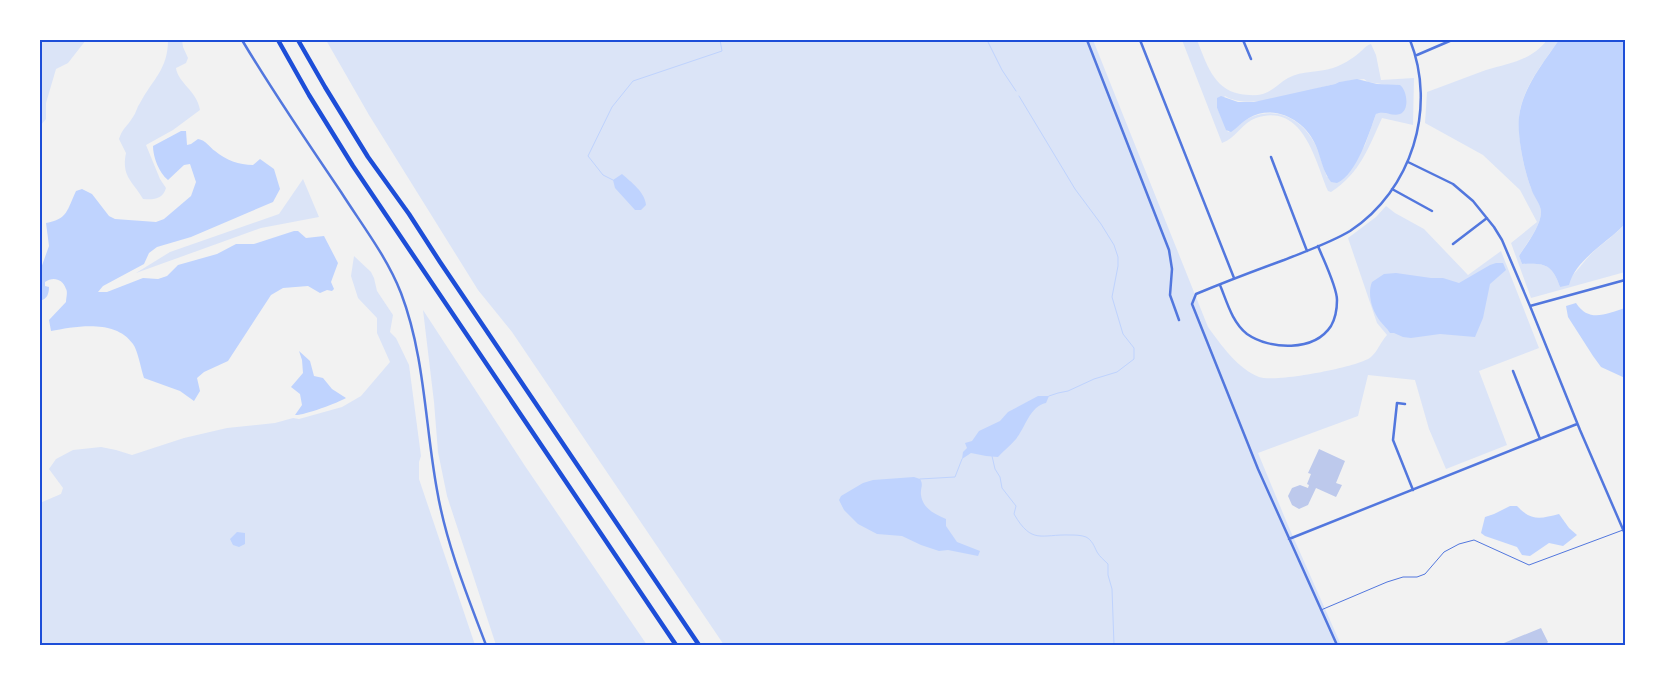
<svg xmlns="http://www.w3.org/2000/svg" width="1665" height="685" viewBox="0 0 1665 685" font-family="'Titillium Web',sans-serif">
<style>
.green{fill:#dbe4f7;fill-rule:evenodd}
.water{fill:#bfd3fe}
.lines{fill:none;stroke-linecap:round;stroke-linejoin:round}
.stream{stroke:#bfd3fe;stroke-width:1}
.building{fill:#bdc9ec}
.service{stroke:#5277de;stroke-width:1}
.minor{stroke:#5277de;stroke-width:2.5}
.tertiary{stroke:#5277de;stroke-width:2.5}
.motorway{stroke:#1d4ed8;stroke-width:4.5}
.neatline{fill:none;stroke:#1d4ed8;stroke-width:2}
</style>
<rect width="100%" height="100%" fill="#f2f2f2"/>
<!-- green -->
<path class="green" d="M40,40h46l-18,23 -12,6 -10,34v16l-6,7z
M168,40h14l1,7 5,11 -2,5 -10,5c2,15 21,23 24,42l-27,20 -27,15 14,34 6,9c-3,11 -12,12 -23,11 -10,-18 -22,-22 -17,-46l-7,-14c4,-12 8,-12 14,-22 3,-4 4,-10 7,-14 13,-24 28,-34 28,-63z
M326,40h767l115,287c13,18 30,42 51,50 15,6 101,-10 112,-20 7,-6 10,-16 16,-22l-10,-12 -29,-85 28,-21 10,-11 9,7 29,16 44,46 33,-24 38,97 -60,23 28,74 -61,24 -17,-40 -14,-49 -47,-5 -10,41 -100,37 29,70 54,122h-617l-212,-313 -34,-42 -109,-175z
M1182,40h15c9,22 16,49 43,54 7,1 15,2 23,0 10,-3 16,-11 25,-16 15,-8 30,-5 45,-10 9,-3 19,-9 26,-15 5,-4 6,-7 12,-9l5,11 5,25 33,-2 -1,47 -31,-7c-14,31 -22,55 -51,74l-3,-1c-13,-31 -25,-89 -72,-73 -14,5 -20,20 -34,25zM1364,79l4,3 20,3 2,29 -11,-2 -3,2 -11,31 -20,32h-18c-4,-10 -7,-23 -12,-33 -12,-23 -35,-37 -61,-28 -10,3 -16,12 -26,16l-11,-24 8,-12c26,16 81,-6 110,-12l4,-2z
M1547,40h12c-14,20 -32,42 -38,66 -6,22 2,61 10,82 3,8 10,16 10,24 0,14 -15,32 -22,44l3,8c23,-1 30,0 38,23 13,-9 21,-23 32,-34 11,-10 23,-18 33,-29v48l-94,26 -20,-55 26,-21 -17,-32 -37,-35 -58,-32 2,-31c20,-7 39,-15 59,-22 23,-7 45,-9 61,-30z
M303,179l16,38 -58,11 -125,45 34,-21 109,-38z
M354,256l17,16 3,6 3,13 16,24 -3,17 6,6 13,27 12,91 -2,6v17l56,166h-435v-142l21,-9 2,-6 -14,-19 7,-10 17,-9 28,-3 15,3 16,5 52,-17 43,-10 48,-5 18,-5 6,1 43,-12 19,-11 29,-34 -13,-29v-15l-19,-20 -7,-22z
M423,310l102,156 122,179h-151l-49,-149 -9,-44 -4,-50z"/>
<!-- water -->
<path class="water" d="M1559,40h66v184c-18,19 -49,35 -56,61l-9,2c-8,-23 -15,-24 -38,-23l-3,-8c7,-11 22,-30 22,-44 0,-8 -8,-16 -10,-24 -7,-18 -14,-52 -12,-71 3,-28 24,-54 40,-77z
M1357,79l20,5 23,1c7,5 10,25 0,29 -8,3 -16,-4 -24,0 -7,19 -19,60 -39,69l-6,-1c-8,-10 -10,-24 -15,-36 -10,-25 -41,-43 -67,-28 -7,4 -12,10 -18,14l-5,-2 -9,-22v-10l4,-2 17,6h16l81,-18 4,-2z
M181,131h5l1,14 4,-1 7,-5c8,1 11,8 17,12 11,9 24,14 38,14l7,-6 14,10 6,20 -7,13 -82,35 -34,10 -8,6 -5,11 -41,22 -5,6h9l36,-14 15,1 9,-3 11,-11 39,-11 19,-10h18l40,-13h4l8,7 18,-2 14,27 -7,19 3,7 -2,2 -5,-1 -7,3 -12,-7 -25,2 -12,7 -43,66 -24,11 -7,6 3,13 -6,10 -14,-10 -36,-13c-3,-9 -6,-27 -11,-34 -17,-25 -57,-18 -82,-13l-2,-11 17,-18c0,-4 2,-10 0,-13 -3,-10 -13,-13 -21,-7v4l4,1c0,7 -2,12 -9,14v-30l9,-25 -3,-23c22,-4 21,-13 30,-32l6,-2 10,5 17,22 6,3 41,3 8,-3 27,-23 5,-14 -6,-18 -6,1 -16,15c-9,-7 -15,-23 -15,-34z
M622,174c9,8 23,18 24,31l-5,5h-6l-20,-22 -2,-8z
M1496,263h7l3,7 -16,14 -7,34 -8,19 -35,-3 -29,4 -8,-1 -9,-4h-4c-3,-5 -7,-8 -10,-12 -8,-10 -13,-27 -8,-39l12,-8 12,-1 35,5h12l16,5 31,-18z
M1576,303c13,20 30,11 49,5v70l-24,-11 -8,-11 -25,-39 -2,-11z
M299,351l11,10 4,15 9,2 9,11 14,9c-8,5 -44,18 -51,17l7,-10 -2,-11 -9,-7 12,-14 -1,-13z
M1038,396h11l-3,7c-16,3 -21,25 -30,36 -6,7 -13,12 -18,18l-12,-1 -15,-3 -9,6 1,-7 4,-4 -2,-5 7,-2 7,-10 21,-10 8,-9z
M914,477l6,2c4,6 0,9 1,16 2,14 14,19 25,24v7l11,16 23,9 -2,5 -30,-6 -9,1 -18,-6 -19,-9 -25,-2 -19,-10 -14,-14 -5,-10 2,-4 22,-13 10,-3z
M1510,506h7c14,15 23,13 42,8l10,14 8,7 -14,11 -14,-3 -19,13 -8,-1 -5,-8 -32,-11 -4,-3 4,-16 9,-3z
M237,532l8,1v11l-6,3 -6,-2 -3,-6z"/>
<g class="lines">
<!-- stream -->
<path class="stream" d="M987,40l15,30 14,21
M1019,96l56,93 26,35 13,21 4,12v9l-6,31 11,37 11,14v11l-17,13 -23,7 -26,12 -10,2 -9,3
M613,180l-10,-5 -15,-19 24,-49 21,-26 89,-30 -2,-11
M992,456l3,13 5,8 2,11 14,18 -2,8c18,31 27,20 56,21 5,0 11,0 16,2 6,3 8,9 11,15 3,5 7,8 11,12v11l4,14 2,56
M920,479l35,-2 7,-18"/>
</g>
<!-- building -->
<path class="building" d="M1319,449l26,12 -9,22 6,2 -6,12 -20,-9 -8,17 -9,4 -7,-4 -4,-9 4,-8 8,-3 8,3 1,-3 -2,-1 4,-10 -3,-1z
M1541,628l7,14 -3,3h-46z"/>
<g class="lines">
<!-- service -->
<path class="service" d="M1321,610l66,-28 16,-5h14l8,-3 19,-22 15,-8 15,-4 55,25 94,-35"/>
<!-- minor -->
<path class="minor" d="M1087,40l82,210 3,19 -2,26 9,25
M1140,40l94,238
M1243,40l8,19
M1417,55l35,-15
M1271,157l36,94
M1408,162l45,22 20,17 21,26 8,13 28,66 50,124 45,104
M1392,189l40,22
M1453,244l34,-26
M1220,285c7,17 12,37 27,49 23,16 67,18 84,-8 4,-7 6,-18 6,-26 0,-13 -14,-41 -19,-54
M1530,306l95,-26
M1513,371l27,68
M1405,404l-8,-1 -4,37 20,50
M1289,539l288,-115
M1337,645l-79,-176 -66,-165 4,-10c29,-12 58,-23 88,-34 22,-9 46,-17 66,-29 62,-41 87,-123 60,-191"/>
<!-- tertiary -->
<path class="tertiary" d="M242,40c31,52 65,102 99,152 21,33 46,65 60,101 24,63 24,132 36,197 9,53 30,105 49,155"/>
<!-- motorway -->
<path class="motorway" d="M278,40l31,55 44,71 323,479
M298,40l27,47 43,70 41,57 31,48 259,383"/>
</g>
<!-- border -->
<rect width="1665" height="685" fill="none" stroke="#ffffff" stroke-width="82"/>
<rect x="41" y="41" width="1583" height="603" class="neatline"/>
</svg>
